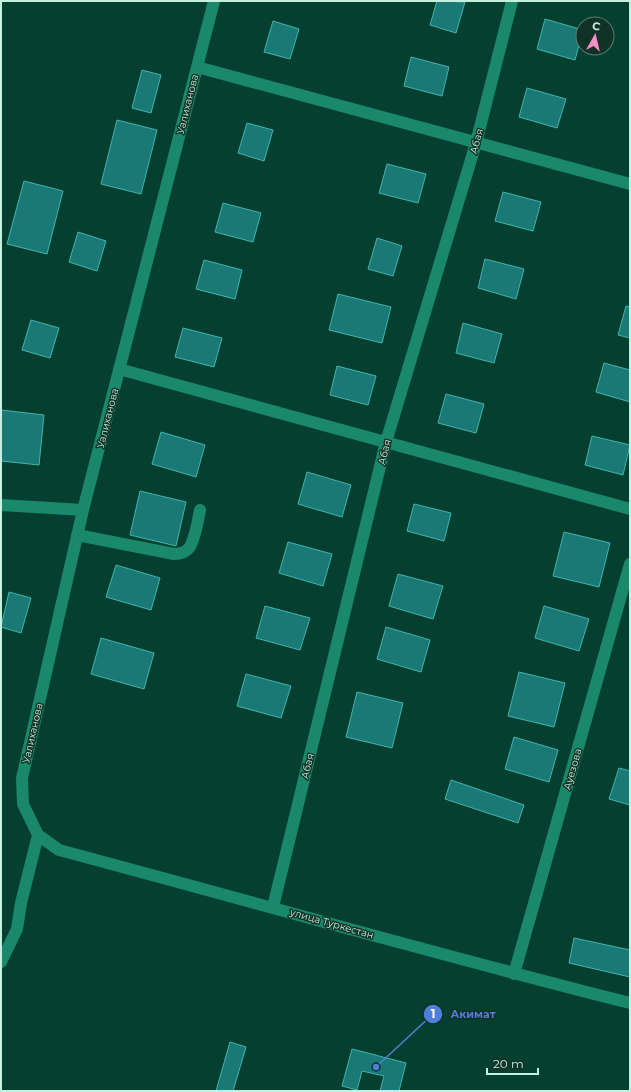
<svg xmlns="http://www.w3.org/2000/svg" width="631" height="1092" viewBox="0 0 631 1092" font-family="Montserrat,sans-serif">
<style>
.building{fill:#1a7974;stroke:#3fb6af}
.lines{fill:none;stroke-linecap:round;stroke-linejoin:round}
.minor{stroke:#1a886a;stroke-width:12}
.labels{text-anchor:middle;stroke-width:3;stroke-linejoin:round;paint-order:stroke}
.street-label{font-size:10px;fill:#c3f1df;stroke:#123127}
.leader{fill:none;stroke:#4f7fda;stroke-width:1.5}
.callout-dot{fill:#4f7fda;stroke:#123127;stroke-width:1.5}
.mark-label{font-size:12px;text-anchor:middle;font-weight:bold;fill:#fff}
.callout-label{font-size:11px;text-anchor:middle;font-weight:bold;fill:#4f7fda;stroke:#123127;stroke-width:3;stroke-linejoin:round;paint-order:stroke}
</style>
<rect width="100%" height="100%" fill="#043f2f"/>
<!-- building -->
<path class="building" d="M437,1l28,1 -9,31 -26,-8z
M545,19l38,11 -8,30 -38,-11z
M273,21l26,8 -9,30 -26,-7z
M411,57l38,10 -7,29 -38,-10z
M142,70l19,5 -10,38 -19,-5z
M527,88l39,11 -9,29 -38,-11z
M117,120l40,10 -16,64 -40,-10z
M247,123l26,7 -9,31 -26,-8z
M387,164l39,10 -8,29 -39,-10z
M24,181l39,10 -16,63 -40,-10z
M503,192l38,10 -8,29 -38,-10z
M223,203l38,10 -8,29 -38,-10z
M78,232l28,9 -9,30 -28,-9z
M377,238l25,8 -9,30 -25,-7z
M485,259l39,10 -8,30 -38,-11z
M204,260l38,10 -7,29 -39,-10z
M338,294l53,13 -9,36 -53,-13z
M626,306l4,1v31l-12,-3z
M31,320l28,8 -9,30 -28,-8z
M463,323l39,11 -8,29 -38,-10z
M183,328l39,10 -8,29 -39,-10z
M604,363l26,7v32l-34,-10z
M337,366l39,10 -8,29 -38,-10z
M446,394l38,10 -8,29 -38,-10z
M1,410l43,5 -5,50 -38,-4z
M161,432l44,13 -9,32 -44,-13z
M592,436l38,9 -7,30 -38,-10z
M307,472l44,13 -9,32 -44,-13z
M140,491l46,11 -10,44 -46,-11z
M414,504l37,9 -7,28 -37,-10z
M564,532l46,11 -11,44 -46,-11z
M288,542l44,12 -9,32 -44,-13z
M116,565l44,13 -9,32 -45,-13z
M398,574l45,12 -10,33 -44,-13z
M9,592l22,6 -10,35 -20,-6z
M265,606l45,12 -10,32 -44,-12z
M544,606l45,13 -10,32 -44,-13z
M386,627l44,13 -9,32 -44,-13z
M101,638l53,15 -10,36 -53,-15z
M519,672l46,11 -11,44 -46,-11z
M246,674l45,12 -10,32 -44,-12z
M357,692l46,11 -11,45 -46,-11z
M514,737l44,13 -9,32 -44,-13z
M619,768l11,3v34l-21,-6z
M451,780l73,25 -6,18 -73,-24z
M574,938l56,12v27l-61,-14z
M230,1042l16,5 -13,44h-17z
M352,1049l54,14 -7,28h-19l4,-15 -22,-5 -5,19 -15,-4z"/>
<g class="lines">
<!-- minor -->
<path class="minor" d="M214,1l-131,509 -61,268 1,26 15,31 21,15c191,51 380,105 571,153
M197,67l433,117
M119,369l511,140
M1,505l82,5
M77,535l97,19c6,0 11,-1 15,-6 6,-8 9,-28 11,-38
M273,907l113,-465 90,-299 36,-142
M1,962l16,-33 4,-26 17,-68
M514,974l116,-410"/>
</g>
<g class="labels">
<!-- street labels -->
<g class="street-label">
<text transform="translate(187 104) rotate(-76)" y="4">Уалиханова</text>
<text transform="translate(476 141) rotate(-75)" y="4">Абая</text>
<text transform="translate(107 418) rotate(-76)" y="4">Уалиханова</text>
<text transform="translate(384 452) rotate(-76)" y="4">Абая</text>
<text transform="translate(32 733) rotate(-77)" y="4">Уалиханова</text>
<text transform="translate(307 766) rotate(-76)" y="4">Абая</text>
<text transform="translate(572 769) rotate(-74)" y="4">Ауезова</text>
<text transform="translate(332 923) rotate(16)" y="4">улица Туркестан</text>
</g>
</g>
<!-- callouts -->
<path class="leader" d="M376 1067L433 1014"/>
<g class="callout-dot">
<circle cx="376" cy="1067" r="4"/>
<circle cx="433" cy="1014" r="10"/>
</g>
<g class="mark-label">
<text x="433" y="1018">1</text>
</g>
<g class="callout-label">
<text x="473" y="1018">Акимат</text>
</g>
<!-- border -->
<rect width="631" height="1092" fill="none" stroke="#c3f1df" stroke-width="4"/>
<!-- north arrow -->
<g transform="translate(595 36) rotate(8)"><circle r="19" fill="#123127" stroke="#597e71"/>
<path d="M0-3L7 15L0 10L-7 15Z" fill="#fb8fc6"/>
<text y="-6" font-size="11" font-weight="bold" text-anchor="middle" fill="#c3f1df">С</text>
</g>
<!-- scale -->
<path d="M487 1068v6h51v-6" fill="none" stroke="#c3f1df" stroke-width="2"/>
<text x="493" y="1068" font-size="12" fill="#c3f1df" stroke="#123127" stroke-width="3" paint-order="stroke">20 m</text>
</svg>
